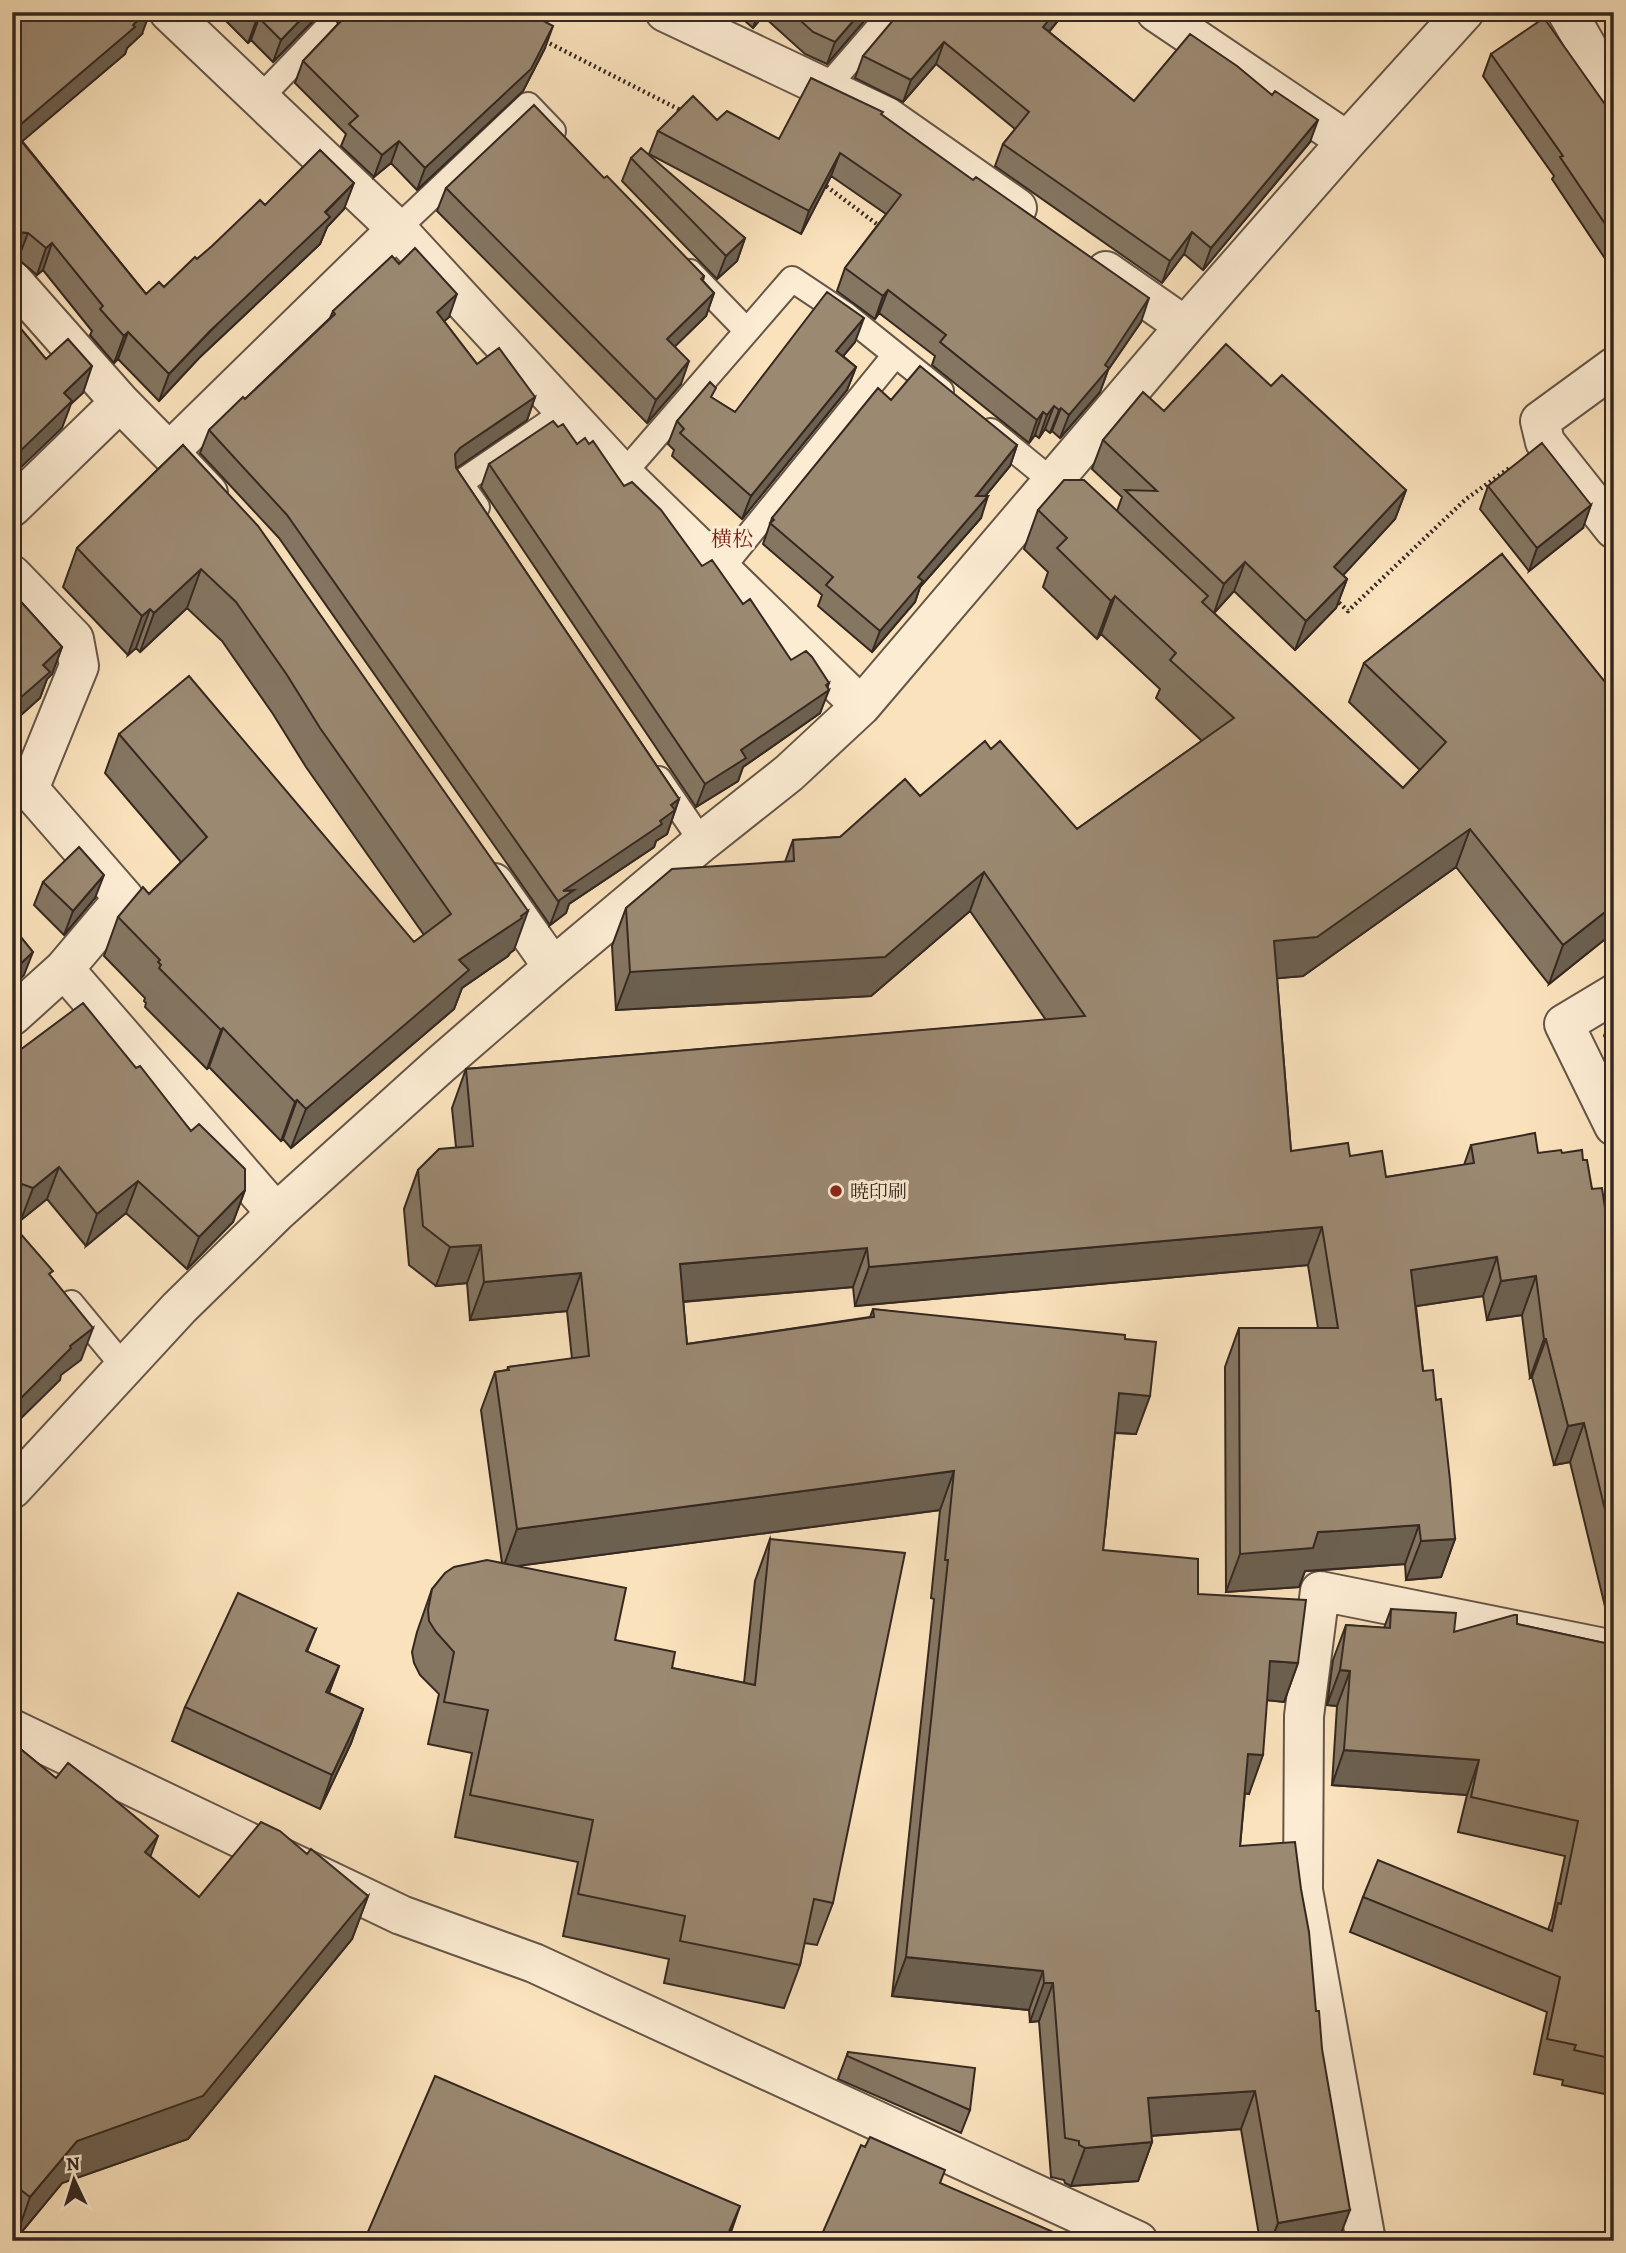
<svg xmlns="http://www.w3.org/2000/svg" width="1626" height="2253" viewBox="0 0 1626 2253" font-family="Alegreya,'Noto Serif JP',serif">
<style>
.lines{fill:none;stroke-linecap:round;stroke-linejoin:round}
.lane-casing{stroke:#665648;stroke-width:28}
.street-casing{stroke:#665648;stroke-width:42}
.path{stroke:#352821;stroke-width:4.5;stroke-dasharray:2 3.5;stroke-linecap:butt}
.lane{stroke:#fcecd3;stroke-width:24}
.street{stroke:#fcecd3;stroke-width:38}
.wall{fill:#857662;stroke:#352821;stroke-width:2}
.shaded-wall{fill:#6c6050;stroke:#352821;stroke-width:2}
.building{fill:#9b8972;stroke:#352821;stroke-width:2}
.poi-dot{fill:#8f2418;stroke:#fcecd3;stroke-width:2.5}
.labels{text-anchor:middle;stroke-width:6;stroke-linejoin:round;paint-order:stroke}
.poi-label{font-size:19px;fill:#352821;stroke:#fcecd3;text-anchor:start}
.neighbourhood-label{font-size:21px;fill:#7a1f14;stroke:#fcecd3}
</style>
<rect width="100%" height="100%" fill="#fae2bc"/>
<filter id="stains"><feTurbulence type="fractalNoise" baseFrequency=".00286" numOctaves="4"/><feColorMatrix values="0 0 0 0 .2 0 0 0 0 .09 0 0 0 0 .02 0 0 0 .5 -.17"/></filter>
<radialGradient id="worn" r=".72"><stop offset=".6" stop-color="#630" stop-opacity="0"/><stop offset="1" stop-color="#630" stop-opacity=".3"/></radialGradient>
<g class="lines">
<defs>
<path id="lane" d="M826,88l66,-76
M260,98l66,-69
M397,229l131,-124 25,26
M690,272l56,58
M991,431l72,59
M623,474l169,-195 54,36 95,76
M477,507l-17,-24 106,-72
M722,568l173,-213
M659,779l43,63
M71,1303l53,64"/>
<path id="street" d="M169,12l228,217 226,245 238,232
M665,12l222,105 130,91
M1156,12l191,129
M1567,12l47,82
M1106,271l79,55
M12,280l108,122
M1614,367l-74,54 5,21 69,87
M208,493l-39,-41 228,-223
M12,507l108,-105 49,50
M12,575l62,64 5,27 -50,123 95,109 -60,71 -52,47
M494,883l59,84
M64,969l212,244
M1614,994l-50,30 50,102
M12,1489l167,-181 97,-95 164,-148 113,-98 149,-125 87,-69 72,-67 324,-380 162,-185 117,-129
M12,1729l389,186 133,48 604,278
M1366,2241l-63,-351 1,-174 16,-125 294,59"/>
</defs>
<!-- lane casing -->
<use href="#lane" class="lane-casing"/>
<!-- street casing -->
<use href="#street" class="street-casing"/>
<!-- path -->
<path class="path" d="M545,41l139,71
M822,183l60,45
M1335,599l13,12 118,-112 45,-32"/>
<!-- lane -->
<use href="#lane" class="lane"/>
<!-- street -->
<use href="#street" class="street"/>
</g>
<!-- wall -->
<path class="wall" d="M12,12l130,22 -15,14 -2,6 -103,87 124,153 18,-7 33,-28 68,-54 79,4 -17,18 -7,17 -121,114 -40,43 -41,-42 -4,4 -24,-28 2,-4 -49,-61 -6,5 -19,-16h-6z
M217,12h310l18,36 -22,43 -106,99 -26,-27 -17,14 -33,-31 5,-12 -51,-51 8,-22 35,-37 -1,-5 -8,-5 -13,4 -43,44 -22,-22 -3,3z
M735,12h137l-45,52 -22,-10 -42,-38 -10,12z
M1065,12l-16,20 85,69 176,41 -107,128 -19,-16 -22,29 -167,-117 8,-22 12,-15 -79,-65 -33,38 -48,-24 8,-22z
M1614,13v29l-6,-13z
M1491,54l123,63v155l-62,-93 2,-3 -71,-100z
M881,115l260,207 -33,48 -8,22 -40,46 -8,-7 -2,2 -5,-4 -6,9 -4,-3 -6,8 -97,-78 3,-9 -56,-43 -4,6 -38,-28 8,-23 41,-54 -55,-38 -30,58 -152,-80 9,-23 59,-11 62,19z
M631,158l114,80 -8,23 -20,18 -95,-98z
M604,178l100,98 -1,5 11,12 -8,23 -31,30 6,38 -34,39 -210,-212 9,-23z
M333,311l116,6 -5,4 33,43 58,33 -8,23 -71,48 223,331 -12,35 -11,7 -2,6 -85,57 -3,9 -16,12 -271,-387 -79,-85 9,-23 36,-31 85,-81z
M855,342l-12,14 13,11 -9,23 -105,129 -70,-63 2,-6 -6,-6 9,-23 35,-23 23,14z
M1271,386l135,104 -11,29 -52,56 4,4 -11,29 -41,42 -61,-59 -20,22 189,175 17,-18 -71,-68 15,-39 138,-109 112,378 -65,52 -93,-117 -153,109 -26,2 14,173 59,5 36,21 78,-12 7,-20 67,8h24l21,7 9,29 16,39 6,-1v401l-4,-1 -40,-165 -16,3 -22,-88 -2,1 -8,-63 -35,5 -4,-24 -67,10 7,65 32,168 -14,38 -35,3 -1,-16 -81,6 -19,1 -6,16 -73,5 -1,-225 14,-39h79l-10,-63 -453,41 -2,-19 -170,15 4,42 183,-27 3,-8 252,30 11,95 -21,-1 -12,117 95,44 100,69 -14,39 -17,-2 -18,94 -4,-1 -5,53 76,165 22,230h-78l-19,-112 -90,7 1,6 -14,39 -67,5 -6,-3 -1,-3 -13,-3 -12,-156 -9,1 -1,-12 -137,-14 42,-397 -3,-1 9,-88 -424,56 99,74 57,28 72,15 11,-102 15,-42 63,364 -16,42 -13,-2 -4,22 -16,43 -120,-25 5,-24 -106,-23 15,-74 -123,-25 17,-84 -44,-9 11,-50 -19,-19 -6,-12 -2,-11 5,-20 15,-43 70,-26 -21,-153 14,-38 12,-2 1,-3 64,-8 -5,-48 -97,9 -3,-37 -31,3 -27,-21 -5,-56 14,-39 38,-23 -4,-39 14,-39 580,-49 -76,-109 -99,85 -255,14 -4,-64 14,-38 159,-46 8,-22 47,-3 80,-41 71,-47 86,80 125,-88 -46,-43 4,-9 -59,-55 -4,5 -54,-52 5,-15 -24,-23 14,-39 79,1 5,-14 -30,-28 11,-29 61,-29z
M891,400l126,45 -7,21 -25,30 -4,22 -61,69 -5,15 -43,50 -54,-46 4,-11 -59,-51 9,-26z
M558,427l66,59 167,174 37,28 -8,25 -77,54 -5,14 -42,26 -215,-320 8,-23z
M183,445l331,505 -4,3 -2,3 -46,32 -8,21 -163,139 -8,-9 -2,2 -72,-74 -2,2 -62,-62 1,-4 -2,-2 1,-3 -41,-42 14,-39 31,-23 32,-32 -76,-89 14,-39 295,208 10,-7 -118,-168 -33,-53 -51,-73 -35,-33 -47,44 -4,-4 -8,7 -65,-68 14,-39z
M1488,486l95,42 -54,43 -49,-62z
M12,592l50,55 -10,27 -5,5 -7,19 -28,25z
M43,882l52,16 -31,37 -30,-30z
M1614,1008v45l-10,-17z
M12,1056l124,12 55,63 54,59 -12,32 -46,47 -61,-56 -40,33 -39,-47 -26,21 -9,-3z
M1391,1609l63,23 63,-8 97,21v451l-52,-11 1,-5 -29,-6 13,-62 -197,-80 13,-35 185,33 4,-12 13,-62 -107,-24 9,-37 -135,-10 5,-79 -10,-1 6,-45 13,-35 38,3z
M316,1629l-9,23 32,14 -10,27 34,16 -12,34 -31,66 -148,-68 13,-34z
M12,1742l187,155 108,-43 61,42 -16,43 -164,200 -126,44 -47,57 -3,-2z
M848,2052l122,58 -9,23 -123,-54z"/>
<!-- shaded-wall -->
<path class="shaded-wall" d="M147,12h3l-8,22 -15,14 -2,6 -113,96 1,-19z
M308,12h22l-1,2 -13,4 -43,44 8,-22z
M758,12h6l-1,4 -10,12z
M861,12h11l-45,52 8,-22z
M1055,12h10l-30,37 8,-22z
M259,18l-8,22 -3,3 8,-22z
M553,26l-8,22 -22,43 -106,99 8,-22z
M944,42l-8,22 -33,38 8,-22z
M1318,120l-8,22 -107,128 8,-22z
M399,141l-8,22 -17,14 8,-22z
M840,153l-9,23 -30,58 8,-23z
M354,183l-10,26 -17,18 -7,17 -121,114 -40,43 10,-27z
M17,232l11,1 -10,26h-6v-24z
M1192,232l-8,22 -22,29 8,-22z
M745,238l-8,23 -20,18 9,-23z
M52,243l-9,27 -6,5 9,-27z
M888,290l-9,23 -4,6 8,-23z
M714,293l-8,23 -47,46 8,-23z
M457,294l-8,23 -20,18 8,-23z
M1149,298l-8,24 -33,48 -8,22 -40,46 9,-23z
M864,318l-9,24 -27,32 8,-23z
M128,332l-10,27 -4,4 10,-27z
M689,361l-8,23 -34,39 9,-23z
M92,366l-9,27 -12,11 -9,24 -50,48v-17l52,-66z
M856,367l-9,23 -105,129 9,-23z
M535,397l-8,23 -75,51 3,-17 5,-6z
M1054,406l-9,23 -6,9 8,-23z
M1061,408l-9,23 -2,2 9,-23z
M1043,412l-8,23 -6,8 8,-23z
M1017,445l-7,21 -42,51 8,-21z
M1406,490l-11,29 -71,77 10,-29z
M988,496l-7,22 -61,69 -5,15 -43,50 8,-21 38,-54z
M1591,505l-8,23 -54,43 8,-23z
M1245,562l-11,29 -20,22 10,-29z
M201,569l-14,39 -47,44 14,-39z
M1347,579l-11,29 -41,42 11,-29z
M1115,596l-14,38 -4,5 14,-38z
M150,609l-14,39 -8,7 14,-39z
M62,647l-10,27 -5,5 -7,19 -28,25v-6l7,-18 24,-34z
M829,683l-3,9 3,-2 -9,23 -77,54 -5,14 -42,26 9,-23 36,-34z
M679,799l-12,35 -11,7 -2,6 -85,57 -3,9 -16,12 13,-34 97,-70 11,-16z
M1470,829l-14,38 -153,109 -43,4 14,-39z
M984,872l-14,39 -99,85 -255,14 14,-38z
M104,875l-9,23 -31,37 9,-24z
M1614,905v27l-65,52 14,-39z
M528,911l-14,39 -4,3 -2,3 -46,32 -8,21 -163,139 15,-39 153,-149z
M33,952l-9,23 -12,12v-15z
M223,1028l-14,39 -2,2 14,-39z
M297,1100l-14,39 -2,2 14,-39z
M59,1167l-12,32 -26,21 12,-32z
M138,1181l-12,32 -40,33 11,-32z
M22,1184l-10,27v-21l2,-2z
M245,1190l-12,32 -46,47 12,-32z
M1322,1227l-14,38 -453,41 14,-39z
M481,1245l-14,38 -31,3 14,-39z
M867,1248l-14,39 -187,16 14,-39z
M1497,1257l-14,39 -86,13 14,-39z
M581,1273l-14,38 -97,9 14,-38z
M1536,1276l-14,39 -35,5 14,-39z
M93,1328l-12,32 -20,15 -1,5 -48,47v-20l58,-61z
M1544,1339h2l-14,38 -2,1z
M1119,1393l31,3 -14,38 -31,-2z
M1584,1423l-14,39 -16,3 14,-39z
M954,1471l-14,39 -437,58 14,-39z
M1419,1525l-14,39 -100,7 -6,16 -73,5 14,-38 78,-22z
M1455,1539l-14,38 -35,3 15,-39z
M1270,1661l28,2 -14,39 -28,-3z
M339,1666l-13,34v-8z
M1340,1670l10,1 -13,35 -10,-1z
M363,1709l-12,34 -31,66 12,-34z
M1344,1750l135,10 -12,35 -135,-10z
M1248,1754l15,1 -14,39 -15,-2z
M158,1836l-16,43 3,-27z
M368,1896l-16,43 -164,200 -126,44 -47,57 15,-43 47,-56z
M906,1957l137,14 -14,39 -137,-14z
M1044,1983h9l-14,38 -9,1z
M1255,2091l-14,38 -107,8 14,-39z
M1152,2142l-14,39 -67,5 14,-38z
M740,2206l-12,35h-3z
M1350,2210l-12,31h-67l7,-18z"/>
<!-- building -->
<path class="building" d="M12,12h135l-14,13 2,2 -122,104 133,163 13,-12 5,5 31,-30 2,2 15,-13 48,-46 5,5 55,-55 34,33 -29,29 5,5 -121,115 -40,42 -41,-42 -4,4 -24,-27 3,-3 -51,-63 -6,5 -18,-15 -11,-1 -5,3z
M247,12h61l-27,28 -22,-22 -3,3z
M347,12h180l26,14 -22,43 -106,99 -26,-27 -17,14 -33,-31 9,-8 -55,-55 42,-44z
M791,12h70l-26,30 -22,-10z
M900,12h155l-12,15 91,74 56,-67 47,32 35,29 3,-4 43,29 -107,128 -19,-16 -22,29 -167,-117 26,-32 -85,-70 -33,38 -48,-24z
M1544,18l70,99v120l-54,-80 3,-1 -72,-102z
M811,78l72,34 -2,2 92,66 3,-3 173,121 -44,67 4,3 -40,47 -8,-7 -2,2 -5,-4 -7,9 -4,-3 -6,8 -97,-78 6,-7 -58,-45 -5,6 -38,-28 56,-73 -61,-42 -31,58 -151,-80 35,-35 24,24 10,-9 52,28z
M534,105l70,73 3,-2 97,100 -3,3 13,14 -47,46 22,22 -33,39 -210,-212z
M641,148l104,90 -19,18 -95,-98z
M415,248l42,46 -20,18 40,52 22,-16 36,49 -75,51 -5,6 1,14 223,331 -8,6 4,5 -15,11 2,3 -99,67 11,-1 -16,11 -271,-386 -78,-85 34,-33 2,2 90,-85 -2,-3 59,-55 7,8z
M827,292l37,26 -28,33 20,16 -105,129 -71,-63 4,-4 -7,-8 33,-39 6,6 -5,9 24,15z
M12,318l34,41 22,-20 24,27 -28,27 8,8 -60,58z
M1226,344l45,42 11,-11 124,115 -72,77 13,12 -41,42 -61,-59 -21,22 -99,-94 32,1 -54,-51 40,-48 21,19z
M920,366l97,79 -41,51h12l-70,81 5,4 -43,50 -54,-46 7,-8 -63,-54 4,-3 -2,-2 106,-130 13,12z
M553,421l5,6 5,-3 14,20 8,-6 4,6 4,-3 31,45 8,-4 29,28 41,56 10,-6 31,44 7,-5 41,61 15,-9 6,6 17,26 -3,2 3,5 -88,60 5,8 -41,26 -216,-320z
M1542,443l49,62 -54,43 -49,-62z
M183,445l75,81 270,385 -7,5 1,2 -63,42 10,10 -163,139 -9,-9 -2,2 -72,-74 -2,2 -62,-62 2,-3 -3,-3 2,-2 -42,-43 25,-30 6,7 58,-57 -88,-103 70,-58 225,266 37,-28 -131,-186 -33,-53 -51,-73 -35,-33 -47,44 -4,-4 -8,7 -65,-68z
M1064,480h20l124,116 -6,6 201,186 43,-46 -82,-79 138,-109 112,139v212l-51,40 -93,-116 -153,108 -43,4 17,210 57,-8 2,13 32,-5 4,26 88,-14 -3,-18 64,-12 3,20 23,-3 1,3 20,-3 1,10h4l5,29 10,-1 6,40 6,-1v320l-30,-124 -16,3 -22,-87h-2l-8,-63 -35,5 -4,-24 -86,13 12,101 10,-1 3,30 5,-1 9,81 5,59 -34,2 -2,-16 -81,6 -20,1 -5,16 -73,6 -1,-226h99l-16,-101 -453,40 -2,-19 -187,16 7,80 187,-27 -1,-8 252,26v4l31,3 -6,54 -31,-3 -16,157 95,9v35l108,6 -8,63 -28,-2 -7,94 -15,-1 -8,92 55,-4 6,47 8,43 7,79h3l3,38 28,161 -72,13 -23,-132 -107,7 4,44 -67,6 -6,-3v-4l-14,-3 -12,-155h-9l-1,-12 -137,-14 42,-397h-3l9,-89 -437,58 -22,-157 14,-2 -1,-3 81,-11 -8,-83 -97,9 -3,-37 -31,2 -27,-21 -5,-56 21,-21 34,-3 -7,-77 619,-53 -101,-144 -99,85 -255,15 -4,-64 46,-39 122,-8 -1,-21 47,-3 65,-58 15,17 65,-55 6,8 9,-8 77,88 157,-111 -64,-58 6,-7 -61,-57 -4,5 -54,-53 10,-10 -29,-28z
M12,592l50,55 -19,18 7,7 -31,27 -7,-7z
M79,847l25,28 -31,36 -30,-29z
M12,926l21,26 -21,20z
M83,1003l53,65 4,-2 51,65 8,-7 46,45v21l-46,47 -61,-56 -41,33 -38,-47 -26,21 -11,-4 -8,4 -2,2v-134z
M12,1224l41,47 -4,3 44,54 -23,18 1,2 -59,59z
M770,1539l135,14 -72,350 -19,-4 -14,66 -120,-24 5,-25 -107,-22 15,-74 -123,-25 18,-85 -44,-8 10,-50 -18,-20 -7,-11 -1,-11 4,-21 13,-16 9,-6 33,-7 139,28 -11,52 60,12 -3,16 83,17z
M238,1593l78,36 -10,22 33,15 -13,26 37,17 -31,66 -147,-68z
M1391,1609l65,4 -2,19 60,-17h3v9l97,21v414l-40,-9 2,-5 -29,-6 13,-62 -197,-80 15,-37 174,71 6,-28 3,1 17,-83 -107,-24 8,-37 -135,-10 6,-79 -10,-1 6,-45 44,3z
M12,1742l44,36 12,-15 35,27 55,46 -13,16 54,45 62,-75 19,9 27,23 4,-5 57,47 -165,200 -126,45 -47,56 -18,-14z
M848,2052l127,16 -5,42 -123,-54z
M435,2076l305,130 -15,35h-361z
M870,2137l75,33 -5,13 134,58h-255l42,-96 4,2z"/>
<!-- markers -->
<circle class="poi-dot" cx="836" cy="1191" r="7"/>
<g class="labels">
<!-- poi labels -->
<g class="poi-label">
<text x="850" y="1198">暁印刷</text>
</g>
<!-- neighbourhood labels -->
<g class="neighbourhood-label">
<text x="732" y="546">横松</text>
</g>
</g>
<!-- margin -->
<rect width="1626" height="2253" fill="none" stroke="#fae2bc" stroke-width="42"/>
<rect x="14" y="14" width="1598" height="2225" fill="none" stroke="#352821" stroke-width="3.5"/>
<rect x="21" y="21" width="1584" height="2211" fill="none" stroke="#352821" stroke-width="2"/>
<!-- north arrow -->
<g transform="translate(74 2180) rotate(356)" stroke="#fcecd3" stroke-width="5" paint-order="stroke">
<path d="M0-5L12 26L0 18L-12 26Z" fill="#352821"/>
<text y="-10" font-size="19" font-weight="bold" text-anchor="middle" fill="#352821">N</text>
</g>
<rect width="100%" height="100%" filter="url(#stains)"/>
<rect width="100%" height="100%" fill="url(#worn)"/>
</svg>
